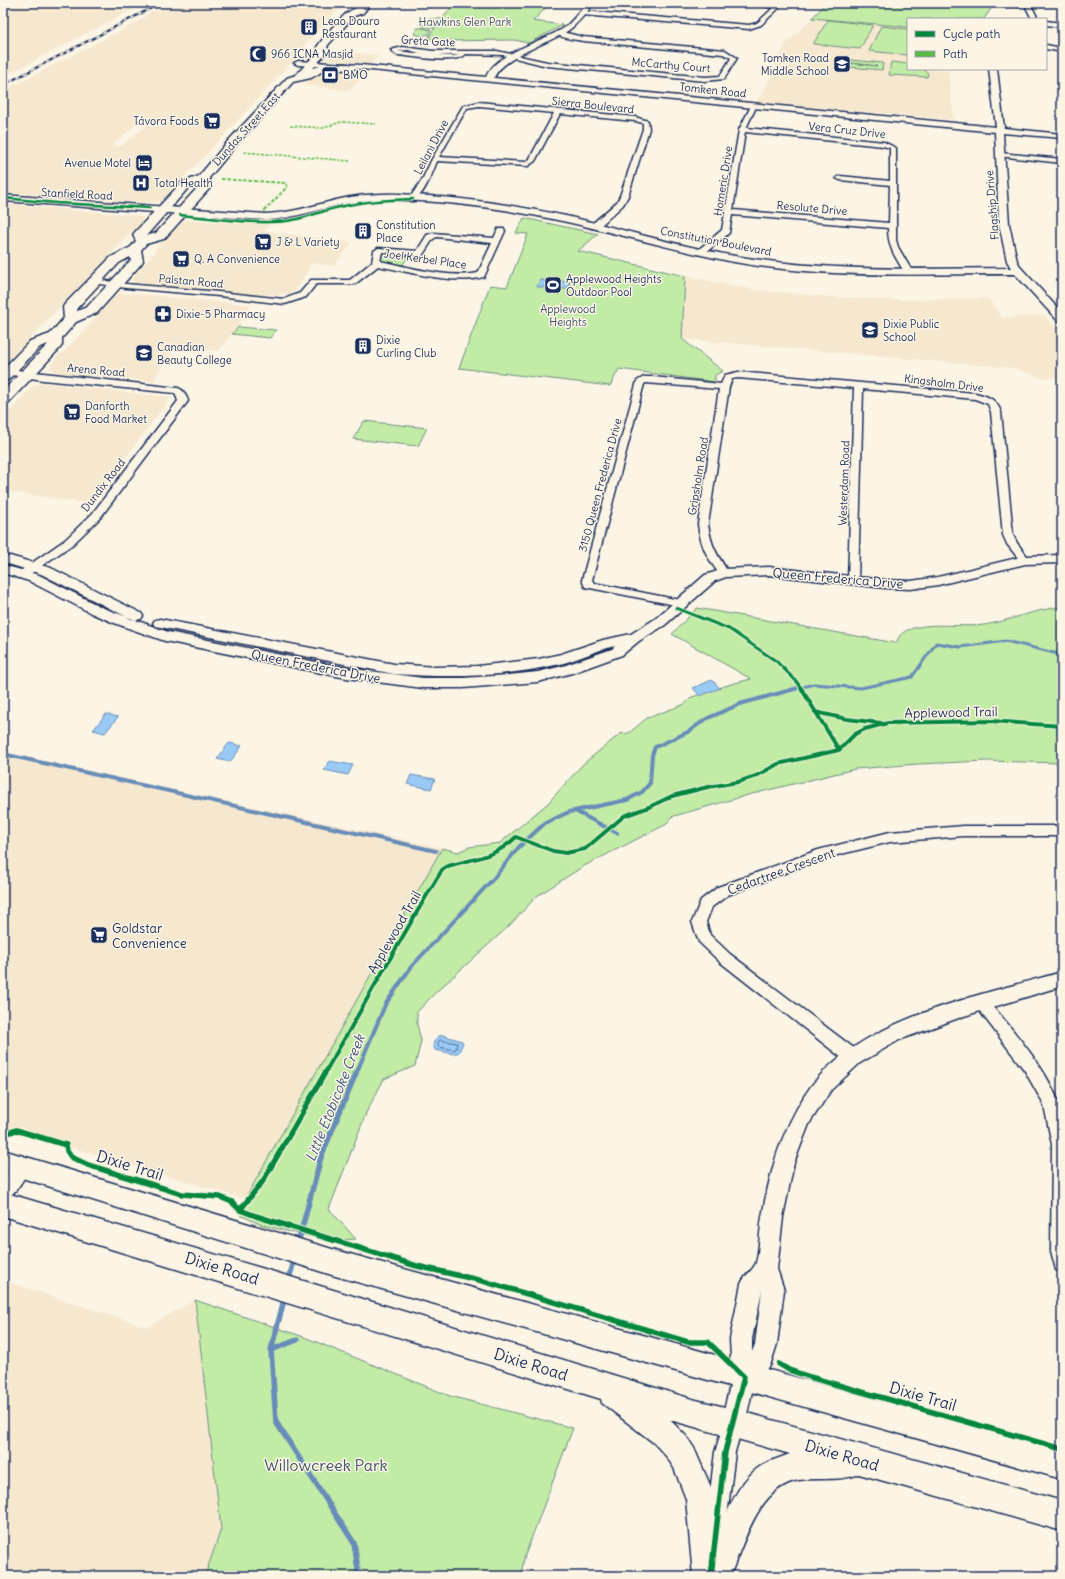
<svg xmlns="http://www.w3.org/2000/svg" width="1065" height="1579" viewBox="0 0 1065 1579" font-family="Delius,sans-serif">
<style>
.built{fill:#f6e8cf;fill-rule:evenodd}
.green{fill:#c2eba6;stroke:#6e8d82}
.water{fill:#99caf5;stroke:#678cb9}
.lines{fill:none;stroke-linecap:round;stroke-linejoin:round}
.shore{stroke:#4d6d9a;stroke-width:1}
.stream-far2{stroke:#678cb9;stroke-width:3}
.stream-far1{stroke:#678cb9;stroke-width:4}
.stream{stroke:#678cb9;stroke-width:5.5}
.minor-casing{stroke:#1b2f5e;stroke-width:3}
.tertiary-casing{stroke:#1b2f5e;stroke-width:3}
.secondary-casing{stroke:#1b2f5e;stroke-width:3}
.primary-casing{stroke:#1b2f5e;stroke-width:3}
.minor{fill:#fcf5e5;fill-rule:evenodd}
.tertiary{fill:#fcf5e5;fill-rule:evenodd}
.secondary{fill:#fcf5e5;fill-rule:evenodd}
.primary{fill:#fcf5e5;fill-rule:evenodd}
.rail-casing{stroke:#1b2f5e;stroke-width:2}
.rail{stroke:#fcf5e5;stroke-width:1.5;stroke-dasharray:4;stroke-linecap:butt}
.quiet-far1{stroke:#58b947;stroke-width:1.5;stroke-dasharray:3 1.5;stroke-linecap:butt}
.quiet{stroke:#58b947;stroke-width:2;stroke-dasharray:3.5 2;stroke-linecap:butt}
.cycleway-far3-casing{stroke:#fcf5e5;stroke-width:4}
.cycleway-far2-casing{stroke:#fcf5e5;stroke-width:5}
.cycleway-far1-casing{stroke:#fcf5e5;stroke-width:6}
.cycleway-casing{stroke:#fcf5e5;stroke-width:8}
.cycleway-far3{stroke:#00873e;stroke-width:2.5}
.cycleway-far2{stroke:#00873e;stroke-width:3}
.cycleway-far1{stroke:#00873e;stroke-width:4}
.cycleway{stroke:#00873e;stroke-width:5.5}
.labels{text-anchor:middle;stroke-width:3;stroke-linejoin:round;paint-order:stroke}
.far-poi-label{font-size:11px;fill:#1b2f5e;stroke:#fcf5e5;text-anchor:start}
.far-park-label{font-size:11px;fill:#3c556c;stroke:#fcf5e5}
.far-street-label{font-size:11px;fill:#1b2f5e;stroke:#fcf5e5}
.street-label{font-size:13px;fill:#1b2f5e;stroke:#fcf5e5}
.poi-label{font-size:13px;fill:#1b2f5e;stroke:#fcf5e5;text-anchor:start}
.water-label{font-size:14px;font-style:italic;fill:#3a5684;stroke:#fcf5e5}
.near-street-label{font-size:16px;fill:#1b2f5e;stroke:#fcf5e5}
.near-park-label{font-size:16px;fill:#3c556c;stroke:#fcf5e5}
</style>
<rect width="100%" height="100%" fill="#fcf5e5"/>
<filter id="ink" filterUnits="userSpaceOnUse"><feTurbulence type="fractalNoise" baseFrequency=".025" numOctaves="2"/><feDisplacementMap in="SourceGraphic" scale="8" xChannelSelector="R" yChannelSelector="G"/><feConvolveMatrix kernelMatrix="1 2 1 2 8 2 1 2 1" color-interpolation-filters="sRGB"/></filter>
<g filter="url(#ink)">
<!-- built -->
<path class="built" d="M3,3h142l-142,74z
M174,3h171l-28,28 -28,34 -85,92 -43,44 -16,2 -142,-11v-101l136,-70 13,-10 14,-1 1,-1h-3zM138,123l9,2 -26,21 -9,-1z
M812,18l96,9v42h40l6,51 -199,-18 8,-9 22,-48z
M334,51l44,4 -7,9 -44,-4z
M327,68l42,4 -20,19 -45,-6 12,-14z
M3,204l130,11 8,1 3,4 -141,146z
M188,220l83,5 -7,6 89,11 -19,24 -22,-3 -18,30 -17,2 -11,-1 -2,2 -130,-13 1,-1 -4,-3 24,-27v-3l24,-25z
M685,276l71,14 75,7 71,3 86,-2 14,20 42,-3 18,19v43l-20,1 -29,-10 -331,-29z
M118,293l19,1 115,11 -33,46 -43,-5 -12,16 -10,19 -95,-8 -9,-4 1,-5 6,-8 7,-4z
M42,383l129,14 -80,107 -88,-13v-73l31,-33z
M3,752l439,96 -197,351 -242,-72z
M3,1280l144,47 48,-27 26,229 -12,47h-206z"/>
<!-- green -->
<path class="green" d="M455,3h95l-17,18 30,4 -34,18 -15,-3 -74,1 -12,-3 10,-15 -4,5h-12l9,2 -2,4 -8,2 -7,-2 3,-6h4l8,-9h13z
M826,3h194l2,5 -29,-2 -9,13h-76v8l-96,-9z
M828,20l45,5 -13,24 -47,-5z
M881,26l27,3v26l-39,-4z
M851,60l32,3 -1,7 -34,-3 2,-4 27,3 -27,-3z
M891,62l17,2v5h15l5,4 -1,4 -38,-2z
M524,218l74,16 -20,17 107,25 -3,63 41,32 -8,4v7l-96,-13 -9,17 -151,-18 31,-83 17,2 21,-53 -12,-1z
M385,253l23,4 -6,9 -25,-3z
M238,327l38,3 -6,8 -38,-4z
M364,421l63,7 -9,18 -65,-7z
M1062,607v156l-76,-2 -68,3 -63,5 -107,26 -77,22 -4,7 -83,42 -47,30 -29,31 -73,66 -18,19v12l4,17 -6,25 -31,13 -17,32 -38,98 27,30 -27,2 -67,-16 -22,-10 4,-8 1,-8 197,-351 16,4 11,-5 31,-4 47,-39 36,-40 37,-30 9,-1 18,-15 38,-14 7,-7 39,-13 20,-5 -79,-45 25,-26 199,35c3,-7 5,-10 12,-13 20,-9 54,-2 76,-5 26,-4 51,-16 78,-18z
M195,1300l109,37 146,59 123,32 -49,130 -3,18h-316l16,-47z"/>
<!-- water -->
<path class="water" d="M540,280l30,2 -3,7 -30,-2z
M712,680l8,8 -20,8 -7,-8z
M106,714l12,3 -13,16 -12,-3z
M229,743l13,3 -12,16 -13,-3z
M329,761l24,4 -5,10 -24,-5z
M411,775l24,4 -4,10 -24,-5z
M442,1035l20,6 1,2 -4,9 -5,2 -19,-4 -2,-6 4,-7z"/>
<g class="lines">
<!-- shore -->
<path class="shore" d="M440,1040l17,3 -1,6 -2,1 -15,-3 -1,-3z"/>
<!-- stream-far2 -->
<path class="stream-far2" d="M795,689l19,-5 47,4 51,-11 24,-34 24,4 46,-6 56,14"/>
<!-- stream-far1 -->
<path class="stream-far1" d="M3,754l433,97
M575,811l42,22
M356,1074l29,-69 26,-38 82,-88 26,-32 26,-24 24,-11 58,-12 15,-8 8,-9 2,-28 3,-8 33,-15 18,-13 34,-15 58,-16"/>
<!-- stream -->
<path class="stream" d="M298,1243l23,-86 35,-84
M288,1282l7,-24
M285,1296l-14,54 5,72 78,121 5,33
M271,1350l26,-10"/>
<defs>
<path id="minor" d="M752,3l23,1 4,4 -18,17 -12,4 -167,-14 -3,-2 3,-2 167,14 8,-2 16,-15z
M1046,21l16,2v4l-16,-2z
M558,31l25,6 142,13 12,8 -13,21 -19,2 -158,-15 -44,-11 -37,-1c-10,11 -54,2 -69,1l-6,-5 12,-3 30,4h64l50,11 158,15 15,-1 11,-18 -8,-4 -140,-13c-10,-2 -20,-2 -28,-8zM408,50l15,4 -25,-3zM438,55h21l-6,1z
M1046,45l16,3v4l-16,-3z
M479,102l156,15 13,4 1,8 -21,67 -5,9 -25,23h-6v-4l25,-22 3,-6 23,-67v-6l-8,-2 -75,-7 -25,47 -7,5 -91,-5c-4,11 -14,36 -24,40h-3l-1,-2 13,-19 10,-21 31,-53zM479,106l75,7 -25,47 -3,2 -87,-5 28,-49z
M752,104l5,1 -11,23 138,14 12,6v92l2,7 14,24 -1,2h-6c-10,-16 -17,-26 -17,-45l-156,-13 -3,18 -25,21h-6v-4l24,-20 17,-100zM745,132l138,14 7,2v33l-50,-5 -4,2 4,2 50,5 -1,38 -156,-13z
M1000,153l62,6v4l-64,-7 -1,-1z
M498,229h6l1,2 -21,46c-32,8 -74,-5 -106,-11l-23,18h-39l-10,13 -21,7 -66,-8 -93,-8 -32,-5 -4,-2 4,-2 32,5 93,8 65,7 16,-6 11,-13h39l22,-18 2,-11 4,-3 39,3 10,-16 6,-2 61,5zM437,237l55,6 -14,30c-29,6 -69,-6 -98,-12l2,-9 40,4 11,-17z
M8,369l170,19c6,2 8,7 10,13l-88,117 -27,26 -46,32h-8l-1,-2 1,-2 46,-32 27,-26 86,-113 -3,-8 -132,-13 -38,-6 -1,-2 1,-2z
M738,372l237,21c13,3 21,6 26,19l12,123 4,8 13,17 -1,2h-8l-14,-18 -4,-9 -12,-123 -3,-8 -13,-5 -112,-10 -5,192 -1,2h-8l-1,-2 6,-193 -116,-10 -6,1 -3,8 -21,137c3,22 9,31 21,49l-1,2h-8c-12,-16 -20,-30 -22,-51l21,-135 -73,-6 -2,1 -52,196 2,3 86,17 4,1 2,2 -2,2 -4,1 -95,-19 -3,-7 55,-199 7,-4h9l68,7 4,-9z
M964,826h98v10h-98l-74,6 -69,17 -93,36 -16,12 -6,15 4,13 20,19 129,98 2,5 -2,5 -6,2 -6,-2 -127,-100 -21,-20 -7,-20 9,-22 17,-13 100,-37 72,-18z
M981,996l5,2c25,30 68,78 76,116v159l-6,-3 -5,-19 1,-106 -8,-40 -19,-34 -49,-65 -3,-4 3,-4z
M22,1159l6,3 2,5c-5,11 -16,29 -27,34v-22l13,-17z
M733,1413l7,3 3,7 -8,29 -10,81 -3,7 -7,3 -7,-3 -3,-7 10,-81 11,-36z"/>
<path id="tertiary" d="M587,3h7c-8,10 -17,22 -28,29 -18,11 -65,26 -72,46l502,49 -7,-58h8l7,59 58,6v4l-59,-5v1l6,90 8,37 5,8 40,44v9l-4,-1 -43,-47c-93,0 -188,5 -281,-12 -56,-11 -111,-27 -167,-40 -54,-12 -110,-20 -166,-22 -19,-1 -38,0 -57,4 -26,5 -51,15 -78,16l-263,-19v-6l263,19c24,-1 47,-8 70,-14 21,-5 43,-7 64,-6 56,3 111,10 166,22 56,13 112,30 169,40 91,16 184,13 276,12l-4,-7 -8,-37 -4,-92 -634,-63 -63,-4 -4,-2 4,-2 63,4 125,12c10,-25 57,-35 78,-49 9,-7 16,-17 23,-25z
M1024,3h6l8,16h-6z
M1062,555v8l-37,1 -87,21 -27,4 -26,-1 -116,-13 -43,2 -11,4 -50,44 -26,16 -17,14 -50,18 -34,9 -75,6h-40l-77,-10 -181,-37 -48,-17 -24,-10 -64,-33 -26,-8v-8l36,10 64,33 65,24 178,36 77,10h40l46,-3 29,-3 25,-6 49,-17 3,-3c-19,4 -36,13 -55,18 -54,13 -110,14 -166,10l-234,-47 -5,-1 -2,-3 2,-3 5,-1 234,45 42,3 41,-1 62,-7 22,-5 42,-14 28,-6 24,-15 50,-44 19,-6 45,-2 116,13 26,1 27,-4 87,-21z
M10,556l41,12 90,45 2,3 -2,3 -5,1 -5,-1 -90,-45 -36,-11 -2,-3 2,-3z
M1062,972v14l-98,30 -65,24 -39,23 -29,27 -22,34 -15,39 -11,54 -6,52 7,21 -7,54 -7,22 -16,17 -9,40 -4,8 -8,4 -8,-4 -4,-8 11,-46 -2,-38 11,-55c4,-9 10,-12 14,-19 4,-6 5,-39 7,-48 3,-18 7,-36 12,-53 7,-26 26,-67 44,-86 54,-62 167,-84 244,-106zM762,1290l-7,54 -3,8v-13z"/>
<path id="secondary" d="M3,1150l329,99 730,202v28l-730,-204 -329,-103z
M3,1192l258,76 431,131 41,10 329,92v30l-203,-57c-19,8 -40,3 -60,6 -41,7 -55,63 -69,96h-37l-7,-77 -12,-31 -8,-12 -12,-13 -52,-40 -1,-4 -598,-183zM670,1420l120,34c-8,3 -18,6 -26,10 -25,15 -34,42 -45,68l-3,-33 -22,-51 -8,-12z"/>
<path id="primary" d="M362,3h9l-8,10 -9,3 -26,29 -1,2 2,3 -16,18c8,-3 37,-7 43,-1l-2,2 -31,2 -12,7 -18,4 -56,62 -28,34 2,9 -2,2 -45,50 -18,5 -5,6 2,11 -2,3 -44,49 -21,9 -14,16v7l-2,3 -52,55 -5,1v-13l45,-47 -8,3 -32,33 -5,1v-12l27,-28 20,-7 14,-16 -1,-11 2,-3 46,-47 20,-10 5,-6 -3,-6 2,-3 46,-49 18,-7 30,-36 58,-62 9,-3 23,-25 -2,-3c8,-11 19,-25 30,-34 5,-4 10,-4 15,-10zM199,184v2l-43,47 -10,3 43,-49zM130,257l1,3 -44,47 -10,4v-3l42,-45z"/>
</defs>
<!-- minor casing -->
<use href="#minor" class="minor-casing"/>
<!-- tertiary casing -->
<use href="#tertiary" class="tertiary-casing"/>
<!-- secondary casing -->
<use href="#secondary" class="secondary-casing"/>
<!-- primary casing -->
<use href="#primary" class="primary-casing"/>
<!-- minor -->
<use href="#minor" class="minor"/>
<!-- tertiary -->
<use href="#tertiary" class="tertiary"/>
<!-- secondary -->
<use href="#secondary" class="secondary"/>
<!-- primary -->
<use href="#primary" class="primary"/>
<defs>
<path id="rail" d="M3,85l158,-82"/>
</defs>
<!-- rail casing -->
<use href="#rail" class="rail-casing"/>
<!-- rail -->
<use href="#rail" class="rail"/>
<!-- quiet-far1 -->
<path class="quiet-far1" d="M290,126l33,2 18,-6 35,2
M244,152l106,9"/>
<!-- quiet -->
<path class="quiet" d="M221,179l65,4 1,4 -22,23 -1,3"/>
<defs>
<path id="cycleway-far3" d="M3,198l54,5 93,5
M180,215c34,3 79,11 113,5 16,-3 31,-10 47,-13 24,-6 48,-7 73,-8"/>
<path id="cycleway-far2" d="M676,608l53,21 47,32 21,21 5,7"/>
<path id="cycleway-far1" d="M801,688l38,62
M815,712l32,7 34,4
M324,1074c40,-68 77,-137 118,-204l6,-4c27,-8 47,-8 68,-29l37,14 13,2 19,-4 39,-33 25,-9 23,-11 36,-9 30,-5 18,-6 22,-12 61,-14 16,-16 10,-5 23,-6 103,-2 71,5"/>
<path id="cycleway" d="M3,1135l13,-5 50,15 1,6 4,6 17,8 94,29 38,3 12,5 8,8 16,6 161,50 66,15 205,61h20l36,35 -19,75 -14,124
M240,1210l23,-29 62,-108
M779,1364l10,6 21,7 252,72"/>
</defs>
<!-- cycleway-far3 casing -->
<use href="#cycleway-far3" class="cycleway-far3-casing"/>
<!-- cycleway-far2 casing -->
<use href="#cycleway-far2" class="cycleway-far2-casing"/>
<!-- cycleway-far1 casing -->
<use href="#cycleway-far1" class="cycleway-far1-casing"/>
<!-- cycleway casing -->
<use href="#cycleway" class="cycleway-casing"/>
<!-- cycleway-far3 -->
<use href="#cycleway-far3" class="cycleway-far3"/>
<!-- cycleway-far2 -->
<use href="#cycleway-far2" class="cycleway-far2"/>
<!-- cycleway-far1 -->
<use href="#cycleway-far1" class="cycleway-far1"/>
<!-- cycleway -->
<use href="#cycleway" class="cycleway"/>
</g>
</g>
<!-- icons -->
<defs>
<symbol id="building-square" viewBox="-11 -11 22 22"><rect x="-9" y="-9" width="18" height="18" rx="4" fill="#1b2f5e" stroke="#fcf5e5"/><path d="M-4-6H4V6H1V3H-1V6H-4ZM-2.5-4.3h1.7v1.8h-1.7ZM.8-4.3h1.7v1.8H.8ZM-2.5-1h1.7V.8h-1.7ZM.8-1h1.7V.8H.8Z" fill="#fff"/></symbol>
<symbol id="mosque-square" viewBox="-11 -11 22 22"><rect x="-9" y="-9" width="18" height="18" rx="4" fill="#1b2f5e" stroke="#fcf5e5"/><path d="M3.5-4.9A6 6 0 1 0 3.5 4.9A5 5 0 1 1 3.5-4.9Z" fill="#fff"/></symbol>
<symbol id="school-square" viewBox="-11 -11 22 22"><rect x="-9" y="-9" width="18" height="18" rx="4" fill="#1b2f5e" stroke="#fcf5e5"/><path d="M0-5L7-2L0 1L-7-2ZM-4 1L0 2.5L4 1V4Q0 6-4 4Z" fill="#fff"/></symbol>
<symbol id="bank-square" viewBox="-11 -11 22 22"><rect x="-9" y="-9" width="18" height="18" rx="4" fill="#1b2f5e" stroke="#fcf5e5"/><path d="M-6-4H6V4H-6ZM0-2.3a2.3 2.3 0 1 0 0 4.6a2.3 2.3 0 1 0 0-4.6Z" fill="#fff"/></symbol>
<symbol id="supermarket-square" viewBox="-11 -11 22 22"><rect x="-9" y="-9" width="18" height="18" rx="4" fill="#1b2f5e" stroke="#fcf5e5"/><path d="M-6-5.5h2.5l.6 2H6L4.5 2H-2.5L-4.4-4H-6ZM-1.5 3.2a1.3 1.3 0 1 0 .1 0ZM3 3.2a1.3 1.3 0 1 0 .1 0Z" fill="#fff"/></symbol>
<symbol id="hotel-square" viewBox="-11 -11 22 22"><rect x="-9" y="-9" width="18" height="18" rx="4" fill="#1b2f5e" stroke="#fcf5e5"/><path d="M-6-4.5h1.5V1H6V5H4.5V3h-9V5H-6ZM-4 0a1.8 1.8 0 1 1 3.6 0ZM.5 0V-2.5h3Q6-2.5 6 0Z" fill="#fff"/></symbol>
<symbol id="hospital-square" viewBox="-11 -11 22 22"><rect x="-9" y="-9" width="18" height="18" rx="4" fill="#1b2f5e" stroke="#fcf5e5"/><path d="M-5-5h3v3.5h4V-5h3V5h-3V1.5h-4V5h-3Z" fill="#fff"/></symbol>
<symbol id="stadium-square" viewBox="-11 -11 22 22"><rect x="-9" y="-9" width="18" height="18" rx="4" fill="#1b2f5e" stroke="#fcf5e5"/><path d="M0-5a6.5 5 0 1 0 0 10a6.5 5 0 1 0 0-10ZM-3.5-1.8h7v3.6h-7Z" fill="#fff"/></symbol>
<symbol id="pharmacy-square" viewBox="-11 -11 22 22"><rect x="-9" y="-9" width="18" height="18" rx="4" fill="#1b2f5e" stroke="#fcf5e5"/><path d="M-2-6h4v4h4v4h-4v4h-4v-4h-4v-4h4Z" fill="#fff"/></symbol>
<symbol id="university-square" viewBox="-11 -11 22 22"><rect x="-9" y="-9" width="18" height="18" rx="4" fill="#1b2f5e" stroke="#fcf5e5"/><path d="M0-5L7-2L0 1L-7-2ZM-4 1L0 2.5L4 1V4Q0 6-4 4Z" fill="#fff"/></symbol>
</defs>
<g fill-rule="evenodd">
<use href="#building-square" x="299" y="17" width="20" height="20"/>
<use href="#mosque-square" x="248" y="44" width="20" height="20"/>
<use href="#school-square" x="832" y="54" width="20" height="20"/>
<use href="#bank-square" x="320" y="65" width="20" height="20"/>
<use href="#supermarket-square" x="202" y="111" width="20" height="20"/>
<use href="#hotel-square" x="134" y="153" width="20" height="20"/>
<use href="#hospital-square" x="131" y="173" width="20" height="20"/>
<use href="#building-square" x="353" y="221" width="20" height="20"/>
<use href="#supermarket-square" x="253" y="232" width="20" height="20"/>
<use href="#supermarket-square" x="171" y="249" width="20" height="20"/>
<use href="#stadium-square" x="543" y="275" width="20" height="20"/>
<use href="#pharmacy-square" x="153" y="304" width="20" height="20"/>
<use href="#school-square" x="860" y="320" width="20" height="20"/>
<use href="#building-square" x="353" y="336" width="20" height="20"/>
<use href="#university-square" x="134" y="343" width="20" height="20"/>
<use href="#supermarket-square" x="62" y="402" width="20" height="20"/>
<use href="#supermarket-square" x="89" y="925" width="20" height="20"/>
</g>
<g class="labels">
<!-- far-poi labels -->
<g class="far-poi-label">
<text x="322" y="25">Leao Douro<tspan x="322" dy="13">Restaurant</tspan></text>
<text x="271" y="58">966 ICNA Masjid</text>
<text x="829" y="62" text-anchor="end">Tomken Road<tspan x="829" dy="13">Middle School</tspan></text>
<text x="343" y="79">BMO</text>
<text x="199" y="125" text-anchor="end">Távora Foods</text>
<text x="131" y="167" text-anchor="end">Avenue Motel</text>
<text x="154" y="187">Total Health</text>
<text x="376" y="229">Constitution<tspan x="376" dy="13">Place</tspan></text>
<text x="276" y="246">J &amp; L Variety</text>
<text x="194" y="263">Q. A Convenience</text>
<text x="566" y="283">Applewood Heights<tspan x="566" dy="13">Outdoor Pool</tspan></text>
<text x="176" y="318">Dixie-5 Pharmacy</text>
<text x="883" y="328">Dixie Public<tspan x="883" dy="13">School</tspan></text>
<text x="376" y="344">Dixie<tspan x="376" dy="13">Curling Club</tspan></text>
<text x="157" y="351">Canadian<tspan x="157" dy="13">Beauty College</tspan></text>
<text x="85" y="410">Danforth<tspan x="85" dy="13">Food Market</tspan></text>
</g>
<!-- far-park labels -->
<g class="far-park-label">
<text x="465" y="26">Hawkins Glen Park</text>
<text x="568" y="313">Applewood<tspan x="568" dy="13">Heights</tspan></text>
</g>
<!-- far-street labels -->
<g class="far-street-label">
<text transform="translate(428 41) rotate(3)" y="4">Greta Gate</text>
<text transform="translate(671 65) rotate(5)" y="4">McCarthy Court</text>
<text transform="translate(713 90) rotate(6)" y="4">Tomken Road</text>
<text transform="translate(593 105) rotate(6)" y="4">Sierra Boulevard</text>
<text transform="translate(246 129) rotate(-48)" y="4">Dundas Street East</text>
<text transform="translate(847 130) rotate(6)" y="4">Vera Cruz Drive</text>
<text transform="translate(431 147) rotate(-62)" y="4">Leilani Drive</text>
<text transform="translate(723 181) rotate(-81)" y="4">Homeric Drive</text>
<text transform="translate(77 194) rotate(3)" y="4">Stanfield Road</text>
<text transform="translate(992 205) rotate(-95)" y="4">Flagship Drive</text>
<text transform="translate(812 208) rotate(5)" y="4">Resolute Drive</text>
<text transform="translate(716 241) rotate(11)" y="4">Constitution Boulevard</text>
<text transform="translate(425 259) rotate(8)" y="4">Joel Kerbel Place</text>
<text transform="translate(191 281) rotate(5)" y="4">Palstan Road</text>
<text transform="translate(96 370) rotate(5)" y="4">Arena Road</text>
<text transform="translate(944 383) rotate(7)" y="4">Kingsholm Drive</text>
<text transform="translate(698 476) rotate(-81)" y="4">Gripsholm Road</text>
<text transform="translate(844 483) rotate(-88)" y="4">Westerdam Road</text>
<text transform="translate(103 485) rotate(-52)" y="4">Dundix Road</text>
<text transform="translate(600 485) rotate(-75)" y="4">3150 Queen Frederica Drive</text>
</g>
<!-- street labels -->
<g class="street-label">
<text transform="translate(838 578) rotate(5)" y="5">Queen Frederica Drive</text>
<text transform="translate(316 666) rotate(11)" y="5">Queen Frederica Drive</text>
<text transform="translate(951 712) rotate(-1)" y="5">Applewood Trail</text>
<text transform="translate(781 871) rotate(-20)" y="5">Cedartree Crescent</text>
<text transform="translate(394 932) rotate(-60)" y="5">Applewood Trail</text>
</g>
<!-- poi labels -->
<g class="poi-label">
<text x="112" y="933">Goldstar<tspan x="112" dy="15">Convenience</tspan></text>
</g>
<!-- water labels -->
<g class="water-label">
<text transform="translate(335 1098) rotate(-68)" y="5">Little Etobicoke Creek</text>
</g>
<!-- near-street labels -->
<g class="near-street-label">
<text transform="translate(130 1165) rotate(17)" y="6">Dixie Trail</text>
<text transform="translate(222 1268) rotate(17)" y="6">Dixie Road</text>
<text transform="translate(531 1364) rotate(17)" y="6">Dixie Road</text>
<text transform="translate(923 1396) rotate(16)" y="6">Dixie Trail</text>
<text transform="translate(842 1455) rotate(16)" y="6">Dixie Road</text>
</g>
<!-- near-park labels -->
<g class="near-park-label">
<text x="326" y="1471">Willowcreek Park</text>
</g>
</g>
<!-- margin -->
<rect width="1065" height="1579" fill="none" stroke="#fcf5e5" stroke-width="16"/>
<rect x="8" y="8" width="1049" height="1563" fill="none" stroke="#1b2f5e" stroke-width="1.5" filter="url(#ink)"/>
<!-- legend -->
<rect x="907" y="18" width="140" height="52" fill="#fcf5e5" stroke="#a2a6af"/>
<rect x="915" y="31" width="20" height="6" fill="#00873e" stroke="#a2a6af"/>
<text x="943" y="38" font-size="12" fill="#1b2f5e">Cycle path</text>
<rect x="915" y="51" width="20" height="6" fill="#58b947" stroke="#a2a6af"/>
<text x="943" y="58" font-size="12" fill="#1b2f5e">Path</text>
</svg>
